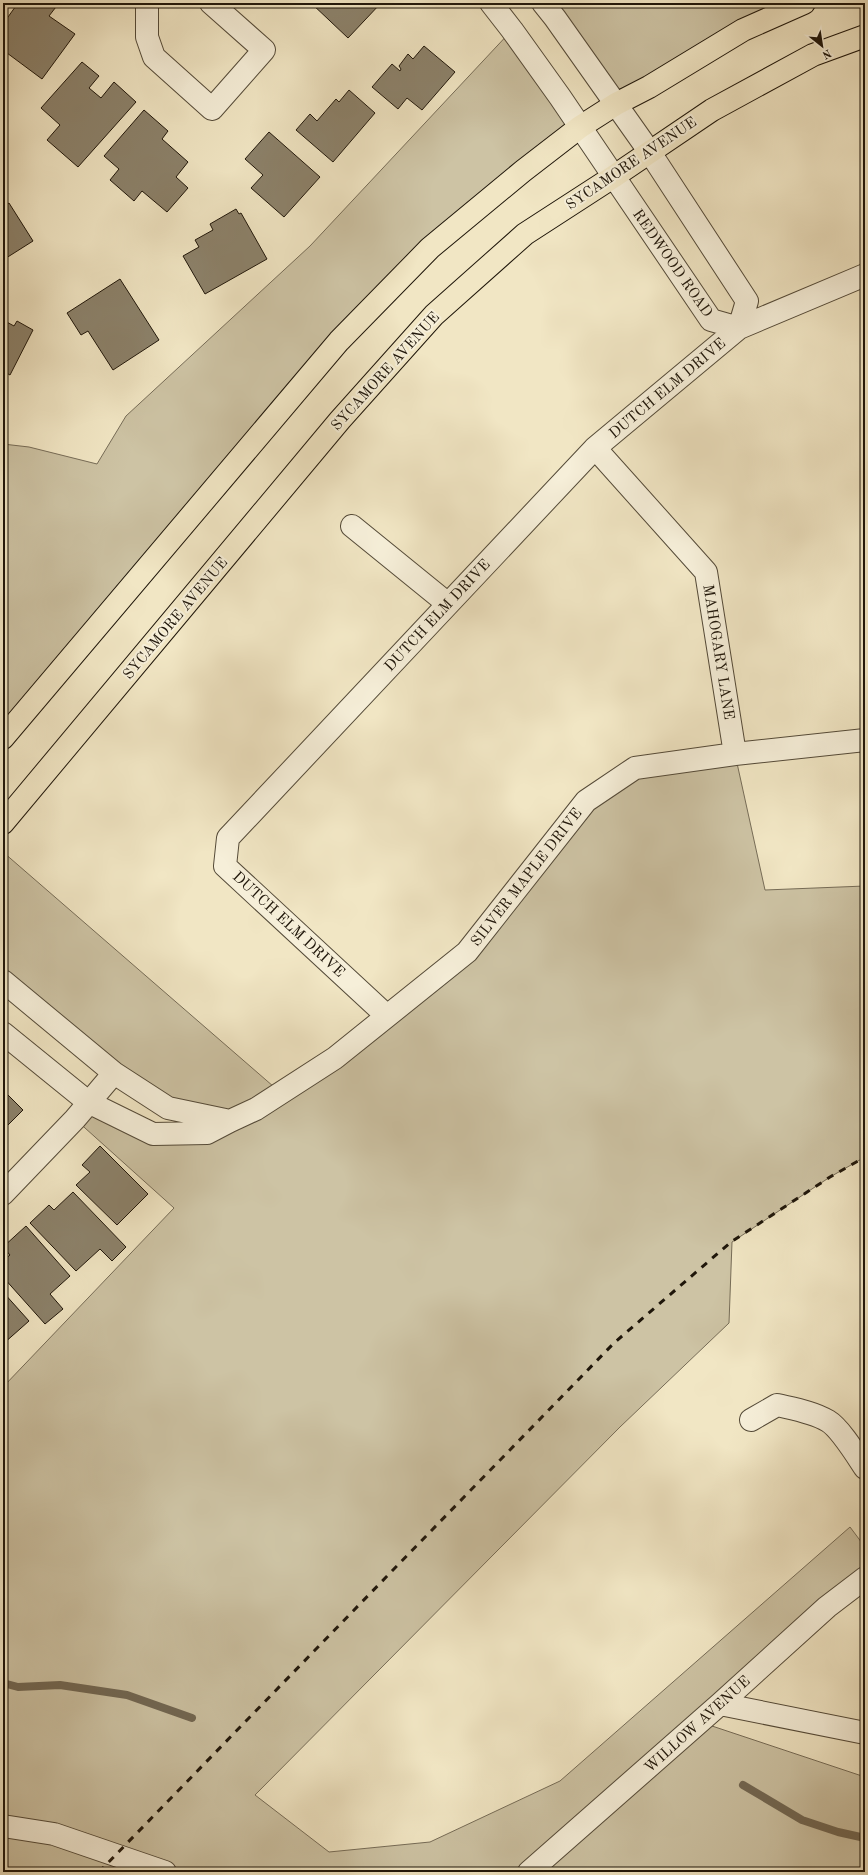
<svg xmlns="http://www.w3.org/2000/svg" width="868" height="1875" viewBox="0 0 868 1875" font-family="'Old Standard TT',serif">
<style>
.green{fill:#cdc3a4;stroke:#766c57}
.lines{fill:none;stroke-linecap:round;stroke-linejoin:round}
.stream{stroke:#726854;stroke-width:8}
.building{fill:#8c826b;stroke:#1f160a}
.minor-casing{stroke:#544a38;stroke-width:24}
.major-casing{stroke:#1f160a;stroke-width:24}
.minor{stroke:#f6efd9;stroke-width:22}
.major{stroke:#f1e6c4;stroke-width:22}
.rail{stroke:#1f160a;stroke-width:3;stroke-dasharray:7 7;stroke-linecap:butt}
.labels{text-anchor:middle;stroke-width:4;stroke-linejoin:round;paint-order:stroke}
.street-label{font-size:15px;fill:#1f160a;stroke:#f6efd9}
</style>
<rect width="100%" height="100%" fill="#f1e6c4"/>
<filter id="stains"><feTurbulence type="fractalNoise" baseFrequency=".005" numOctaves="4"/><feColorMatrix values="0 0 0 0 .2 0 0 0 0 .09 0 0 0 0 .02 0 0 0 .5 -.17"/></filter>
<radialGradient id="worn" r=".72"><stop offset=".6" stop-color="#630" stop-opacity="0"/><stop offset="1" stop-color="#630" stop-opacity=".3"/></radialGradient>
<!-- green -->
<path class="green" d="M543,3h261l-188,101z
M512,30l68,97 -150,121 -427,490v-294l26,3 68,17 29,-48 184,-170z
M735,754l30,136 100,-4v271l-35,20 -98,65 -3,81 -109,104 -365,368 74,57 101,-10 130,-61 290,-254 15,20v31l-165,144 165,55v95h-862v-485l171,-179 -99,-89 13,-17 65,32 54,-1 -39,-25 -165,-127v-129l278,241 186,-141 119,-151 49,-33z"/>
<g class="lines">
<!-- stream -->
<path class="stream" d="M3,1683l15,4 42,-2 67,10 65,23
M743,1785l59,35 36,12 27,6"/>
</g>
<!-- building -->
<path class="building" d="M18,3h41l-10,13 26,18 -33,45 -39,-29v-26z
M311,3h70l-33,35z
M424,46l31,26 -33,38 -15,-12 -9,11 -26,-22 20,-23 8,7 1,-2 -2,-3 9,-12 5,5z
M82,62l17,14 -10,12 12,10 13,-16 22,20 -58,65 -31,-27 13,-15 -19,-17z
M349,90l26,23 -42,49 -37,-32 14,-16 7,7 19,-22 3,3z
M144,110l24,21 -6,8 26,23 -12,15 12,11 -21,24 -25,-21 -8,10 -24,-21 9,-11 -15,-13z
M269,132l51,45 -36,40 -33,-29 12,-13 -18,-16z
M9,203l24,38 -30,19v-53z
M236,209l3,5 2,-1 26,46 -62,35 -22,-38 16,-9 -4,-7 18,-10 -3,-6z
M120,279l39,61 -46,30 -25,-39 -7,4 -14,-22z
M3,320l11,6 3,-5 16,9 -23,45 -7,-4z
M4,1091l19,19 -20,20v-38z
M100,1146l48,48 -31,31 -41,-40 14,-13 -8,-7z
M73,1192l53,55 -14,14 -12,-12 -24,22 -46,-48 19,-18 5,5z
M26,1226l44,50 -20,18 13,15 -18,15 -42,-47v-16l7,-6 -7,-8z
M3,1292l26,29 -26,23z
M3,1364l5,4 -5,5z"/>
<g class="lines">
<defs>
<path id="minor" d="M147,3v34l7,20 58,52 52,-59 -53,-47
M491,3l21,27 48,67 151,223 28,8 8,-27 -98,-150 -94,-133 -12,-15
M595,448l111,124 29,182
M352,526l96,78
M3,981l111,92 54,35 62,13 -23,12 -54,1 -65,-32 -85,-69
M387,1016l-162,-150 3,-28 367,-390 144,-120 126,-53
M230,1121l26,-12 79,-51 132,-106 119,-151 49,-33 100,-14 130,-14
M3,1194l72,-75 39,-46
M751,1420l26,-15c17,4 36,7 51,16 12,7 29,35 37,47
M720,1704l145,29
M3,1826l51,8 111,38
M529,1872l191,-168 107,-97 38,-29"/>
<path id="major" d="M3,738l336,-397 91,-93 93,-77 57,-44 36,-23 33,-17 94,-57 61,-27
M3,823l337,-403 94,-105 91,-81 88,-57 99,-67 101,-55 52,-19"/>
</defs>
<!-- minor casing -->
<use href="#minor" class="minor-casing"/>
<!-- major casing -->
<use href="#major" class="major-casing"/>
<!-- minor -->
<use href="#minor" class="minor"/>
<!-- major -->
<use href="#major" class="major"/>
<!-- rail -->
<path class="rail" d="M99,1872l515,-529 117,-101 99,-65 35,-20"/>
</g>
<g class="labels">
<!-- street labels -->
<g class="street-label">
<text transform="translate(631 163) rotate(-34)" y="5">SYCAMORE AVENUE</text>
<text transform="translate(673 263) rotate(55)" y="5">REDWOOD ROAD</text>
<text transform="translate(385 371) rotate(-48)" y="5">SYCAMORE AVENUE</text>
<text transform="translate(667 388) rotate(-40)" y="5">DUTCH ELM DRIVE</text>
<text transform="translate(437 615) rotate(-47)" y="5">DUTCH ELM DRIVE</text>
<text transform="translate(175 618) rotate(-50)" y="5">SYCAMORE AVENUE</text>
<text transform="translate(719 652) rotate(81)" y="5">MAHOGARY LANE</text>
<text transform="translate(526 877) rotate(-52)" y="5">SILVER MAPLE DRIVE</text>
<text transform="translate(289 924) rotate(43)" y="5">DUTCH ELM DRIVE</text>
<text transform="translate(697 1724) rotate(-42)" y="5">WILLOW AVENUE</text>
</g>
</g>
<!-- margin -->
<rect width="868" height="1875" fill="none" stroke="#f1e6c4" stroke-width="16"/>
<rect x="4" y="4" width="860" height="1867" fill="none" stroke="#1f160a" stroke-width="2"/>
<rect x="8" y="8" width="852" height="1859" fill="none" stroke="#1f160a"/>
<!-- north arrow -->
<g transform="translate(822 46) rotate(150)" stroke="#f6efd9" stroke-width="3" paint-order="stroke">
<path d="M0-3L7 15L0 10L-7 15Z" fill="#1f160a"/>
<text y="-6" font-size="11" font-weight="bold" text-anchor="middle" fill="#1f160a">N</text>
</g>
<rect width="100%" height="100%" filter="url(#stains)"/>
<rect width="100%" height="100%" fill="url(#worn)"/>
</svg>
